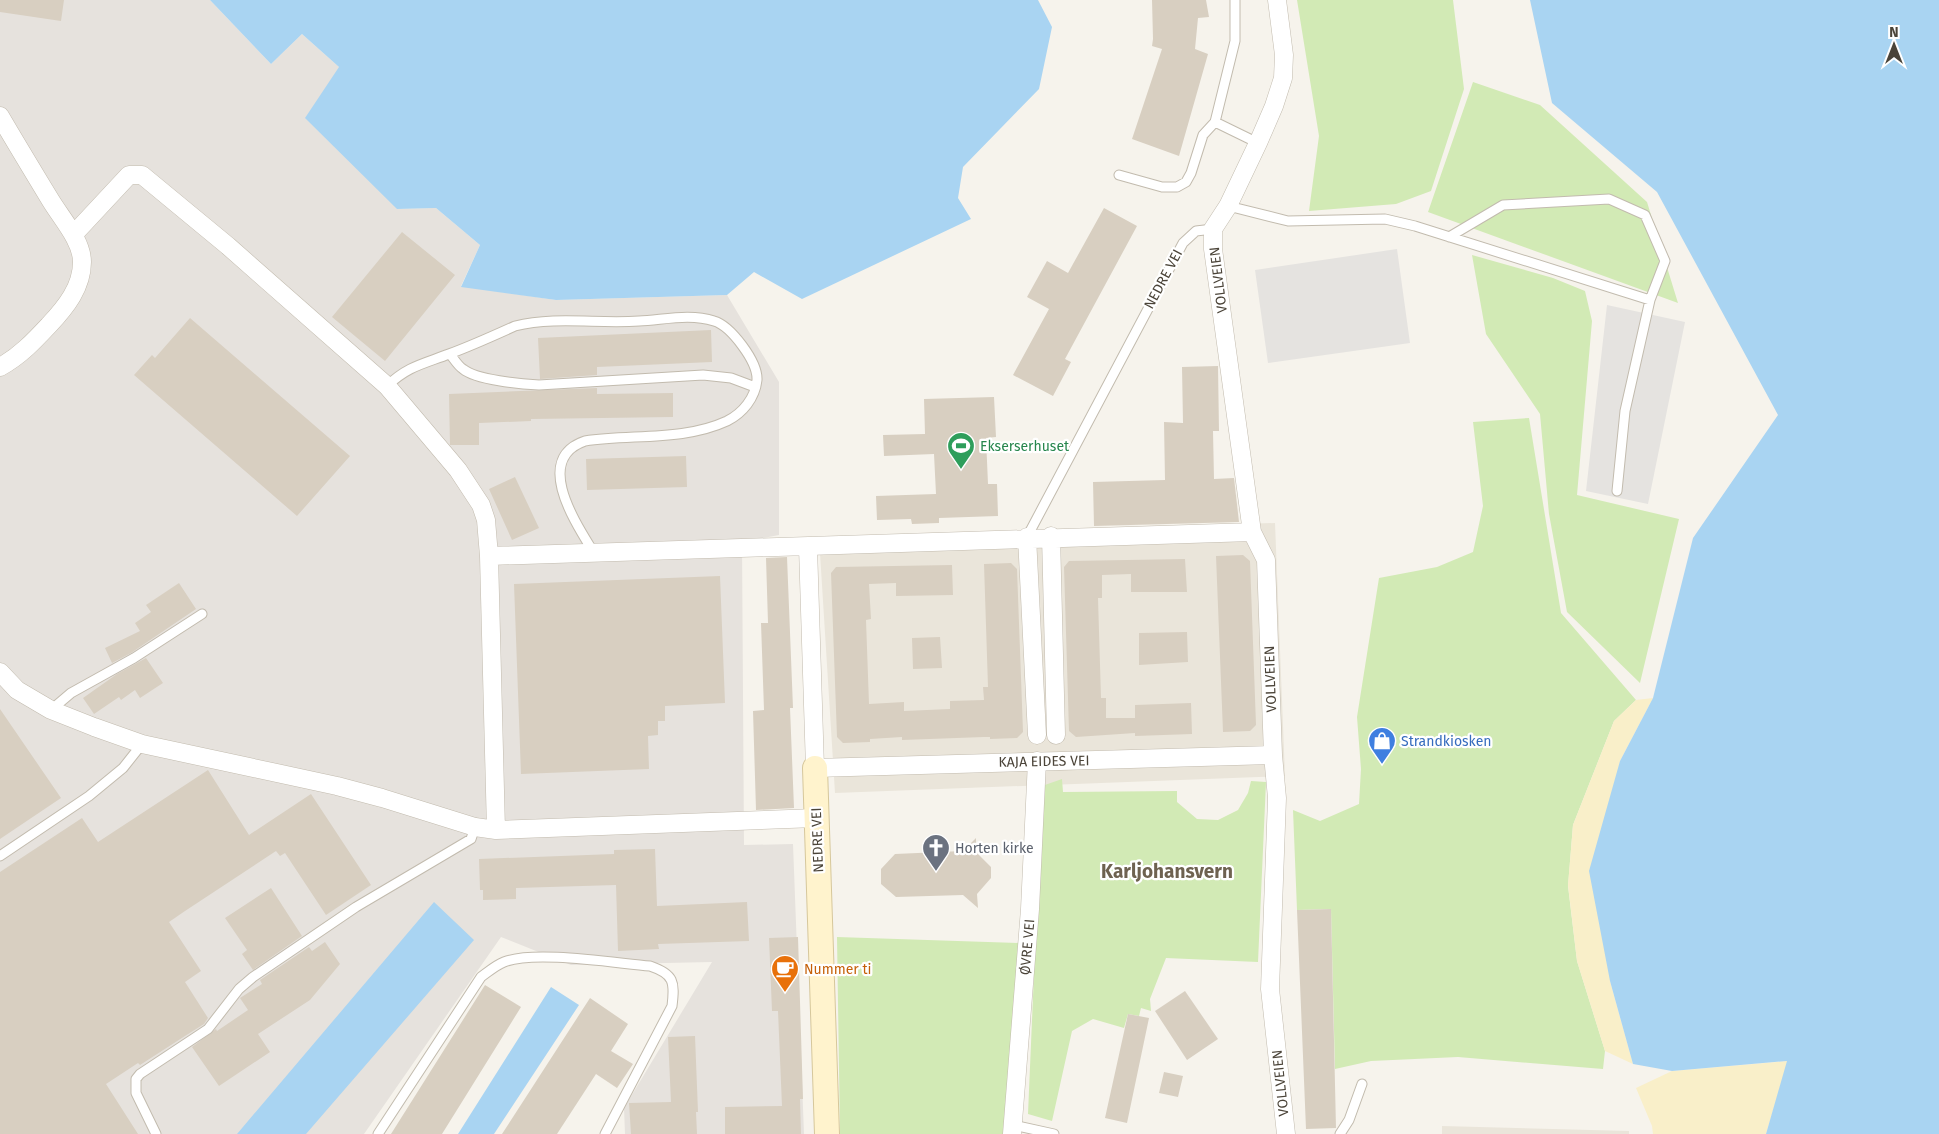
<svg xmlns="http://www.w3.org/2000/svg" width="1939" height="1134" viewBox="0 0 1939 1134" font-family="'Fira Sans',sans-serif">
<style>
.residential{fill:#eae5da}
.industrial{fill:#e6e2dd}
.green{fill:#d2eab5}
.sand{fill:#f9efc9}
.parking{fill:#e5e3e0}
.water{fill:#a9d4f2}
.building{fill:#d8cfc1}
.lines{fill:none;stroke-linecap:round;stroke-linejoin:round}
.lane-casing{stroke:#c2bbae;stroke-width:11}
.street-casing{stroke:#c2bbae;stroke-width:19}
.secondary-casing{stroke:#d6c79b;stroke-width:26}
.lane{stroke:#fff;stroke-width:9}
.street{stroke:#fff;stroke-width:18}
.secondary{stroke:#fff3cd;stroke-width:24}
.labels{text-anchor:middle;stroke-width:4.5;stroke-linejoin:round;paint-order:stroke}
.street-label{font-size:14px;fill:#4b4439;stroke:#fff}
.leisure-label{font-size:14px;fill:#27864d;stroke:#fff;text-anchor:start}
.shop-label{font-size:14px;fill:#366cbe;stroke:#fff;text-anchor:start}
.worship-label{font-size:14px;fill:#5b616d;stroke:#fff;text-anchor:start}
.food-label{font-size:14px;fill:#c56008;stroke:#fff;text-anchor:start}
.district-label{font-size:19px;font-weight:bold;fill:#6e6250;stroke:#fff}
</style>
<rect width="100%" height="100%" fill="#f6f3ec"/>
<!-- residential -->
<path class="residential" d="M1275,523l10,253 -450,17 -16,-256z
M1442,1126l187,5v3h-187z"/>
<!-- industrial -->
<path class="industrial" d="M0,0h210l61,64 31,-30 37,33 58,142 39,-1 44,37 -19,41 95,14 171,-5 52,87v153l-37,7 2,303 49,-1 11,290h-179l-1,-26 88,-146 -141,3 -70,-28 -137,197h-364z"/>
<!-- green -->
<path class="green" d="M1297,0h156l11,89 -33,102 -35,13 -87,7 10,-75z
M1473,82l67,23 107,97 31,101 -250,-91z
M1472,255l81,23 32,13 7,30 -15,174 102,24 -39,164 -73,-71 -18,-98 -9,-100 -54,-80z
M1529,418l32,195 75,87 -22,21 -41,104 -5,61 9,75 28,90 -2,18 -145,-12 -87,4 -36,8 -4,-160 -34,1 -4,-100 27,11 39,-17 2,-35 -4,-52 22,-139 58,-11 36,-15 10,-46 -10,-84z
M1062,779l1,13 114,-1v11l20,17 21,1 20,-10 10,-17 3,-12 15,1 -8,180 -92,-4 -16,41 1,12 -10,-3 -2,8 -11,-2 -4,14 -31,-9 -21,12 -20,90 -24,-7 14,-328z
M837,937l184,6 -17,191h-164z"/>
<!-- sand -->
<path class="sand" d="M1653,698l-33,63 -10,220 23,83 -28,-13 -28,-90 -9,-76 5,-60 41,-104 22,-21z
M1788,1061l-22,73h-113l-1,-8 -16,-38 36,-17z"/>
<!-- parking -->
<path class="parking" d="M1397,249l13,94 -142,20 -13,-93z
M1607,305l78,17 -37,182 -62,-13z"/>
<!-- water -->
<path class="water" d="M210,0h828l14,27 -13,62 -76,78 -5,31 13,21 -169,80 -48,-27 -27,23 -171,5 -95,-13 19,-42 -44,-37 -39,1 -92,-91 34,-51 -37,-33 -31,30z
M1530,0h409v1134h-173l21,-73 -115,10 -39,-7 -23,-83 -21,-110 31,-110 33,-63 40,-160 85,-123 -121,-223 -105,-89z
M434,902l40,38 -168,194h-69z
M551,987l28,18 -85,129h-36z"/>
<!-- building -->
<path class="building" d="M0,0h64l-3,21 -61,-9z
M1152,0h54l3,17 -11,1 -3,31 13,5 -29,102 -47,-17 30,-90 -10,-3 1,-7z
M1104,208l33,18 -72,133 6,3 -18,34 -40,-21 36,-66 -22,-12 20,-36 21,12z
M402,232l53,43 -70,86 -53,-44z
M190,318l160,138 -53,60 -163,-141 18,-20 3,3z
M711,330l1,32 -115,5v8l-57,4 -2,-41z
M1218,366l1,65h-6l1,48 20,-1 5,44 -145,4 -1,-44 72,-2 -1,-58 19,1 -1,-56z
M597,388v6l76,-1v24l-142,2v2l-52,2v22h-29l-1,-51z
M994,397l2,40 -10,1 2,46h9l1,32 -59,2v5l-27,1 -1,-5 -34,1 -1,-24 60,-2 -2,-40 -50,2 -1,-21 42,-1 -1,-35z
M686,456l1,31 -100,3 -1,-31z
M515,477l24,51 -27,12 -23,-51z
M1243,555l7,6 6,164 -6,6 -27,1 -7,-176z
M787,557l6,151h-3l4,100 -38,2 -3,-99 11,-1 -3,-87h7l-2,-65z
M1185,559l2,33h-56v-18l-29,1v23h-4l3,100h5v20h29v-13l56,-2 1,31 -57,2v-3l-59,4 -7,-6 -5,-164 5,-6z
M1011,563l6,6 6,163 -6,6 -27,1v-2h-6l-82,3v-3l-32,2v3l-27,1 -6,-6 -6,-164 5,-6 116,-2 1,30 -57,1v-13l-27,1 2,35 -5,1 3,84 35,-2v9l46,-2v-8l34,-1 -1,-13h5l-4,-123z
M720,576l5,127 -60,3v15h-7v14l-10,1 1,33 -128,5 -7,-190z
M179,583l17,26 -65,44 -19,10 -7,-15 35,-17 -5,-8 16,-11 -5,-7z
M1187,632l1,30 -49,3v-32z
M940,637l2,31 -29,1 -1,-31z
M146,658l17,25 -23,15 -5,-8 -14,10 -2,-3 -25,17 -11,-16 34,-24z
M0,709l61,89 -61,41z
M208,770l41,65 62,-41 60,91 -45,30 -41,-62 -5,3 -4,-5 -91,60 -16,11 32,49 -16,11 23,36 -4,6 -19,12 -45,29 -2,-2 -32,21 32,50h-138v-262l82,-54 16,24z
M976,838v14l15,15v11l-14,16 1,14 -15,-13 -67,2 -15,-13v-15l14,-15 68,-3z
M655,849l2,57 90,-4 2,39 -91,3 1,5 -41,2 -2,-66 -100,3v11l-33,1v-10h-3l-1,-31 135,-5v-4z
M271,888l31,48 -49,34 -11,-16 5,-4 -22,-32z
M1331,909l5,219 -30,1 -9,-219z
M798,937l5,162h-3l1,35h-76v-27l57,-1 -4,-95h-6l-3,-73z
M325,942l15,22 -30,36 -52,34 12,18 -51,34 -27,-39 24,-18 1,2 31,-21 -8,-12 22,-14 -2,-4 49,-33 3,4z
M485,985l36,22 -79,127h-51z
M1185,991l33,48 -31,21 -32,-49z
M590,998l38,26 -17,27 22,13 -16,24 -21,-14 -39,60h-55z
M1128,1014l21,4 -22,105 -22,-5z
M695,1036l3,76h-2l1,22h-66l-2,-31 42,-1 -3,-65z
M1164,1072l19,4 -5,21 -19,-4z"/>
<g class="lines">
<defs>
<path id="lane" d="M1215,122l43,21
M1119,175l43,12h15l9,-5 5,-9 12,-38 12,-13 20,-81v-41
M1228,206l60,15 97,-2 30,7 235,74
M1449,237l54,-32 106,-6 36,16 20,46 -15,39 -25,111 -8,80
M450,354c4,5 8,12 13,15 13,11 58,15 76,16l164,-10 28,3 24,9
M387,386c21,-20 36,-22 62,-32 22,-8 44,-18 66,-28 41,-10 82,-2 124,-5 24,-1 51,-8 75,0 17,5 44,41 43,59 -2,18 -14,33 -30,41 -43,20 -95,13 -142,20 -53,18 -8,84 9,112
M1027,537l156,-294 13,-12 17,-2
M51,710l20,-17 63,-35 68,-44
M0,856l89,-60 34,-28 19,-24
M1013,1125l41,9
M156,1134l-20,-41v-14l4,-5 68,-45 31,-40 14,-12 103,-70 115,-68 4,-12
M378,1134l103,-157c7,-5 15,-12 23,-15 30,-12 110,1 146,4 24,8 25,16 22,40l-67,128
M1340,1134l9,-14 13,-36"/>
<path id="street" d="M1277,0l7,55 -1,23 -9,28 -16,37 -30,63 -15,23v20l39,283 14,28 7,195 4,43 -7,191 16,145
M0,116c17,29 34,57 51,85 11,18 31,40 31,61 0,25 -16,45 -33,63 -15,16 -29,31 -49,42
M74,234l55,-59h13l86,71 159,140 71,84 23,35 5,15 3,36 7,274
M1051,536l5,199
M1027,537l10,198
M808,547l7,221 458,-13
M489,556c254,-7 508,-18 763,-24
M0,672l17,18 34,20 43,17 48,17 195,42 45,12 93,29 21,3 320,-12
M1012,1134l18,-225 7,-148"/>
<path id="secondary" d="M815,768l12,366"/>
</defs>
<!-- lane casing -->
<use href="#lane" class="lane-casing"/>
<!-- street casing -->
<use href="#street" class="street-casing"/>
<!-- secondary casing -->
<use href="#secondary" class="secondary-casing"/>
<!-- lane -->
<use href="#lane" class="lane"/>
<!-- street -->
<use href="#street" class="street"/>
<!-- secondary -->
<use href="#secondary" class="secondary"/>
</g>
<!-- icons -->
<defs>
<symbol id="stadium-pin" viewBox="-11 -11 22 30"><path d="M0 17L-7.5 6A9.5 9.5 0 1 1 7.5 6Z" fill="#2e9e5b" stroke="#fff"/><path d="M0-5a6.5 5 0 1 0 0 10a6.5 5 0 1 0 0-10ZM-3.5-1.8h7v3.6h-7Z" fill="#fff"/></symbol>
<symbol id="shop-pin" viewBox="-11 -11 22 30"><path d="M0 17L-7.5 6A9.5 9.5 0 1 1 7.5 6Z" fill="#3f7fe0" stroke="#fff"/><path d="M-5-2.5h2.3a2.7 3.5 0 0 1 5.4 0H5L5.5 6h-11ZM-1.5-2.5h3a1.5 2.3 0 0 0-3 0Z" fill="#fff"/></symbol>
<symbol id="church-pin" viewBox="-11 -11 22 30"><path d="M0 17L-7.5 6A9.5 9.5 0 1 1 7.5 6Z" fill="#6b7280" stroke="#fff"/><path d="M-1.2-6h2.4v3.5h3.3v2.4h-3.3V6h-2.4V-.1h-3.3v-2.4h3.3Z" fill="#fff"/></symbol>
<symbol id="cafe-pin" viewBox="-11 -11 22 30"><path d="M0 17L-7.5 6A9.5 9.5 0 1 1 7.5 6Z" fill="#e8710a" stroke="#fff"/><path d="M-5.5-4.5H6V0H3Q3 3.5 0 3.5H-2.5Q-5.5 3.5-5.5 0ZM3-3.2v2h1.7v-2ZM-6 4.5H4V6H-6Z" fill="#fff"/></symbol>
</defs>
<g fill-rule="evenodd">
<use href="#stadium-pin" x="945" y="430" width="32" height="43"/>
<use href="#shop-pin" x="1366" y="725" width="32" height="43"/>
<use href="#church-pin" x="920" y="832" width="32" height="43"/>
<use href="#cafe-pin" x="769" y="953" width="32" height="43"/>
</g>
<g class="labels">
<!-- street labels -->
<g class="street-label">
<text transform="translate(1163 279) rotate(-62)" y="5">NEDRE VEI</text>
<text transform="translate(1218 280) rotate(-97)" y="5">VOLLVEIEN</text>
<text transform="translate(1270 679) rotate(-92)" y="5">VOLLVEIEN</text>
<text transform="translate(1044 761) rotate(-1)" y="5">KAJA EIDES VEI</text>
<text transform="translate(817 840) rotate(-92)" y="5">NEDRE VEI</text>
<text transform="translate(1027 947) rotate(-85)" y="5">ØVRE VEI</text>
<text transform="translate(1280 1083) rotate(-96)" y="5">VOLLVEIEN</text>
</g>
<!-- leisure labels -->
<g class="leisure-label">
<text x="980" y="451">Ekserserhuset</text>
</g>
<!-- shop labels -->
<g class="shop-label">
<text x="1401" y="746">Strandkiosken</text>
</g>
<!-- worship labels -->
<g class="worship-label">
<text x="955" y="853">Horten kirke</text>
</g>
<!-- food labels -->
<g class="food-label">
<text x="804" y="974">Nummer ti</text>
</g>
<!-- district labels -->
<g class="district-label">
<text x="1167" y="878">Karljohansvern</text>
</g>
</g>
<!-- north arrow -->
<g transform="translate(1894 45)" stroke="#ffffff" stroke-width="4" paint-order="stroke">
<path d="M0-4L9 19L0 12L-9 19Z" fill="#4b4439"/>
<text y="-8" font-size="14" font-weight="bold" text-anchor="middle" fill="#4b4439">N</text>
</g>
</svg>
